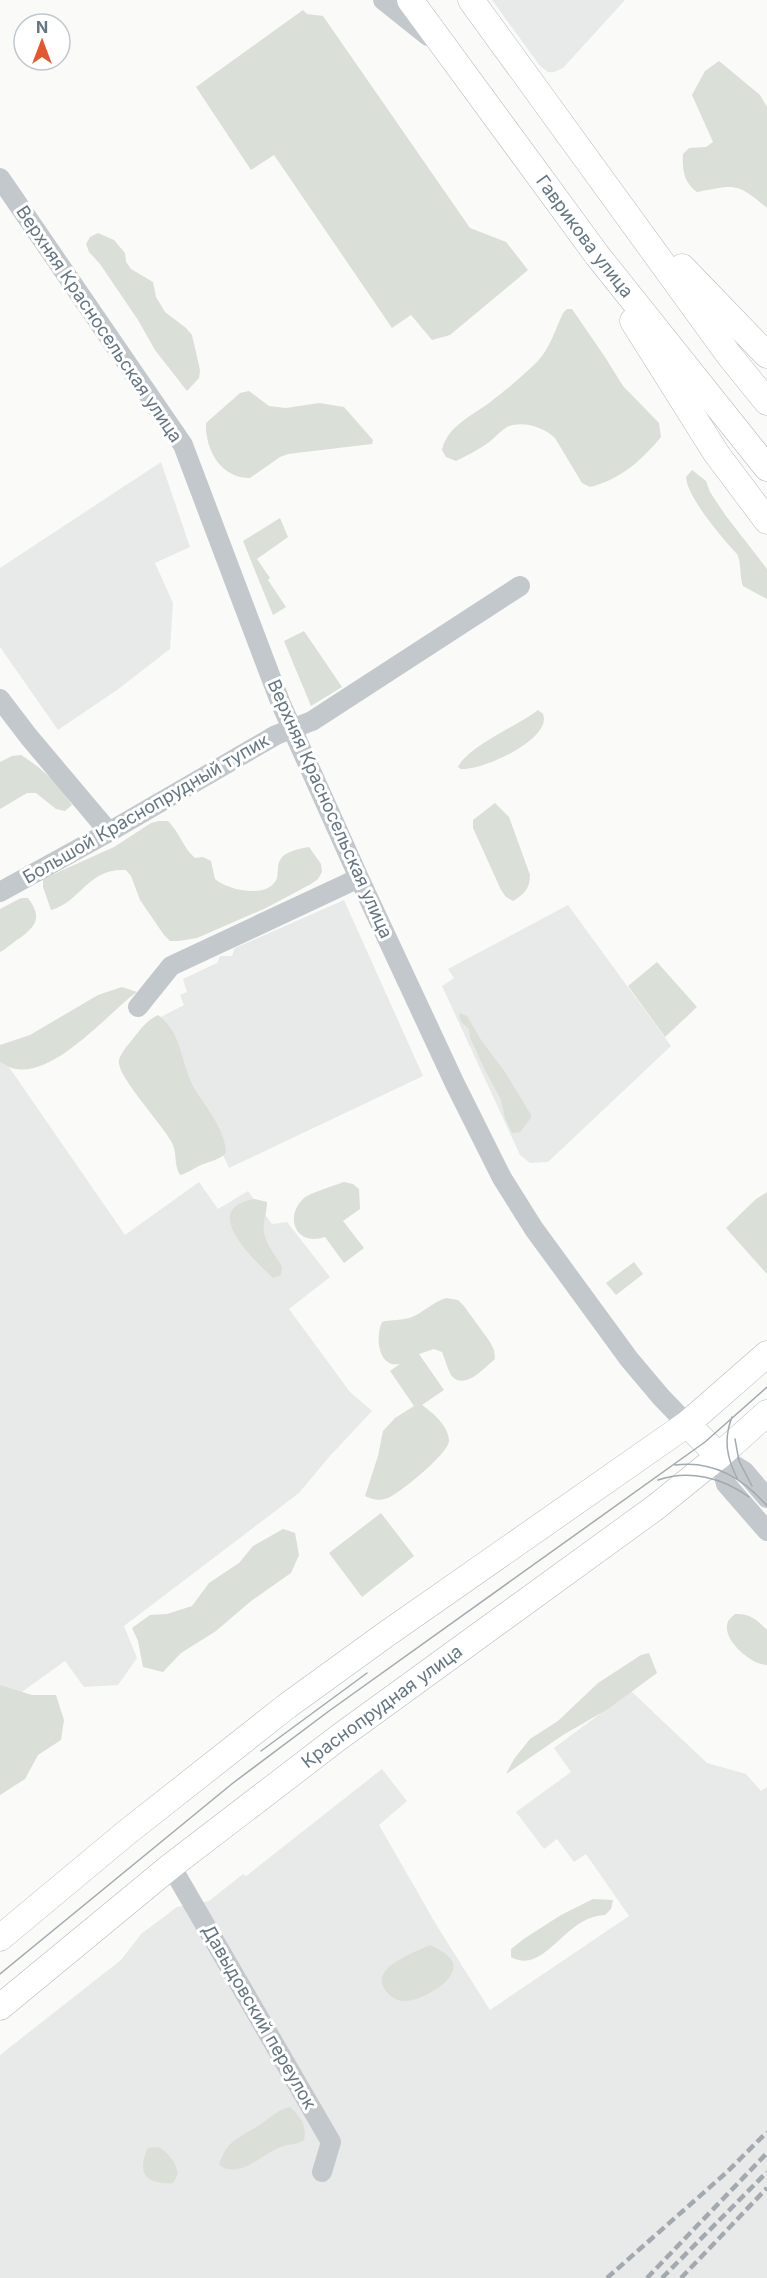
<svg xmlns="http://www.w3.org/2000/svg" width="767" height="2278" viewBox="0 0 767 2278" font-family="Inter,sans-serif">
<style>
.built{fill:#e8e9e9}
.green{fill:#dadfd7}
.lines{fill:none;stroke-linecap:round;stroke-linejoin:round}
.major-casing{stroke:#b5babe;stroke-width:27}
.minor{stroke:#c3c8cc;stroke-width:20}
.major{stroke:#fff;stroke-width:26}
.tram{stroke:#a2aab0;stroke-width:1.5}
.rail{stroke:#a2aab0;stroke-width:4.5;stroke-dasharray:9 4.5;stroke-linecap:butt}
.labels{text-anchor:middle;stroke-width:6;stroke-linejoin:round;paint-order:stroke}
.street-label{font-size:18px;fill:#657683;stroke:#fff}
</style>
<rect width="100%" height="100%" fill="#fafaf8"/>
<!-- built -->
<path class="built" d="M492,0h133l-62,68 -9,4h-6l-8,-6z
M161,462l29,85 -35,16 18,40 -3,46 -53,41 -59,40 -58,-83v-79z
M344,900l79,176 -194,92 -70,-150 25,-13 -4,-10 7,-3 -4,-13 34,-16 3,-7h12l3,-8z
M568,905l103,141 -123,116 -18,1 -10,-8 -78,-169 12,-8 -6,-9z
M0,1054l125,181 74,-53 19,27 30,-18 24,33 15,-2 43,55 -41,32 61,83 22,19 -43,46 -30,36 -175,133 13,32 -19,27 -34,2 -19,-26 -53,38 -12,27z
M631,1691l76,72 39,11 15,17 6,-4v491h-767v-223l121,-95 20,-26 36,-27 32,-6 34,-27 3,2 136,-107 25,32 -28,24 58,101 53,84 139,-94 -43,-62 -12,8 -17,-23 -13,10 -28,-37 55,-40 -17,-24z"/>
<!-- green -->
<path class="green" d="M303,10l4,4 16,2 147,212 36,14 22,28 -78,65 -18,5 -21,-25 -19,13 -118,-173 -23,15 -55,-83z
M719,61l41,34 7,12v101c-31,-26 -31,-23 -70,-16 -13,-9 -15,-22 -14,-38l6,-6 17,-1 7,-5 -21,-47 13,-24z
M98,233l16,7 11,13 1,9 5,7 22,13 3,15 9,15 21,16 6,7 8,35 -1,8 -12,13 -32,-41 -17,-30 -38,-56 -11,-12 -3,-8 4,-7z
M567,309h5l33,48 18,29 36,37 2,14c-20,24 -40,42 -71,50l-8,-4 -27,-45c-11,-11 -33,-18 -48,-11 -8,5 -14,13 -22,18 -9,6 -19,11 -29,16l-10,-4 -4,-7c6,-26 33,-35 52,-51 15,-11 29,-24 43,-37 12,-12 19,-34 26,-49z
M249,391l20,15 17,2 33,-5 25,4 29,33 -1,4 -84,10 -8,3 -30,21c-29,0 -45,-28 -44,-55l34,-30z
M692,470l14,11 4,11 16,24 41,53v30l-24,-13c-4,-11 -1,-22 -6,-32 -15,-16 -50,-57 -51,-77z
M280,518l8,19 -31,22 13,19 -2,2 18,27 -13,8 -30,-74z
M304,631l38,56 -31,19 -27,-65z
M538,710l5,4c10,25 -62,57 -82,55l-3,-2c11,-22 60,-41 80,-57z
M21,755c22,14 37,28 51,50l-7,6 -9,-2 -20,-16h-9l-27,16v-47l12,-6z
M495,803l14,14 21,58c0,14 -6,19 -17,26l-7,-4 -5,-7 -28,-62v-8z
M159,821h9c12,12 15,27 27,37l8,-1 8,4 4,18c12,11 54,21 62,-1 2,-8 -1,-15 6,-22 6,-5 18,-8 26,-9l12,17 1,8 -4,7 -7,5 -45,24 -69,30 -19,3h-8l-6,-6 -24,-35 -9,-24 -5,-6c-39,-2 -44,31 -75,40l-8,-23v-8l71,-32 37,-24z
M21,898h7c14,19 9,27 -8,40 -7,4 -12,10 -20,14v-43z
M657,962l40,45 -32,30 -37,-51z
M122,987l15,5c-30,21 -97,104 -137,69v-16l30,-10 68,-40z
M459,1013l8,3 14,24 24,32 26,43v3l-11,14 -8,1 -7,-15 -4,-18 -18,-34 -13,-29 -1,-8 -8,-7z
M158,1015c25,19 22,46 35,71 12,21 32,42 33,67 -8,8 -17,8 -27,13 -7,3 -11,7 -19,9 -7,-11 -2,-23 -9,-34 -9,-17 -56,-67 -52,-81 2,-7 8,-14 13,-20 7,-9 15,-20 26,-25z
M344,1182l9,2 6,5 1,20 -17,12 21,27 -20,15 -19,-26c-30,10 -41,-21 -21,-39 6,-5 32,-13 40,-16z
M767,1192v82l-41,-46 30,-29z
M255,1199l12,3c0,7 -2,13 -3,20 -3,18 10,30 18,45l-1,8 -8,3c-20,-19 -75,-70 -18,-79z
M634,1262l9,12 -27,21 -10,-12z
M446,1298l12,2 6,6 26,36 4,8 1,9c-10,8 -31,33 -44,16 -4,-7 -6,-16 -9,-23l-8,-3 -15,5 25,36 -22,15c11,8 27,21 27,36 -1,13 -49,52 -61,57 -9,3 -15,2 -23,-2l13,-40 5,-25 12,-13 19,-12 -24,-35 10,-7c-22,4 -25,-27 -18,-42 10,-3 20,-1 30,-5 12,-5 21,-15 34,-19z
M381,1513l33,43 -52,41 -33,-44z
M283,1529l12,4 4,22 -8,18 -40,28 -35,30 -35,22 -18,19 -20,-5 -5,-26 -6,-13 18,-13 17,-1 25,-8 17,-23 30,-20 14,-17z
M735,1614c15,-1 22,6 32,16v35c-15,0 -42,-23 -40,-39 0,-6 5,-9 8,-12z
M649,1653l8,20 -49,36 -45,26 -57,39 8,-15 16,-20 28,-18 40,-38 43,-28z
M0,1685l32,10h24l8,25 -3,20 -23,15 -13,24 -25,16z
M593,1899l20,1 -2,9 -6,6c-41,1 -60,61 -94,42v-8l14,-11 36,-23z
M430,1945c7,4 18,8 22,16 10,18 -31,40 -46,40 -8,0 -15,-3 -20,-10 -19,-23 30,-39 44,-46z
M290,2107c11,10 17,18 14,33 -8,5 -15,4 -23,7 -20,7 -41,33 -62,18 7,-24 20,-27 39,-39 12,-7 18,-16 32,-19z
M159,2147c11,8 16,14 19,27l-5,9c-27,2 -37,-10 -25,-35z"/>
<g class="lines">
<defs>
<g id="major">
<path id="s1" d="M410,0l187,255 170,213"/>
<path d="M471,0l258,355 38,47"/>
<path d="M682,267l85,88"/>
<path d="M633,321l83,132 51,68"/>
<path d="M687,1424l32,32"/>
<path d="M0,1938l126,-105 161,-127 98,-71 302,-211 80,-70"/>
<path id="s2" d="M0,2007l171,-141 167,-128 318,-231 63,-51 48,-43"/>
</g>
</defs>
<!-- major casing -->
<use href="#major" class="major-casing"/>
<!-- minor -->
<path class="minor" d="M383,0l45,36
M0,178l183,267 98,259 78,174 96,206 47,94 32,51 95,130 32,38 26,27
M0,699l29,38 80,95
M0,892l109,-60 167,-97 36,-14 208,-135
M138,1007l33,-41 188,-88
M719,1456l7,28 41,47
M719,1456l25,15 23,27
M171,1866l160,276 -9,30"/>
<!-- major -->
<use href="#major" class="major"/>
<!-- tram -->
<path class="tram" d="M732,1417c-9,23 -5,42 6,63
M735,1439l4,22 13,25
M675,1465c38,-5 68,13 92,41
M658,1480c31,-11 65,-2 91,17
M261,1751l106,-78
M0,1974l233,-191 96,-72 376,-269 62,-55"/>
<!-- rail -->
<path class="rail" d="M607,2278l120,-106 40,-40
M647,2278l120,-125
M662,2278l105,-106
M681,2278l86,-90"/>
</g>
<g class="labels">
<!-- street labels -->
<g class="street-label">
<text dy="6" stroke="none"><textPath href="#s1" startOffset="294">Гаврикова улица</textPath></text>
<text transform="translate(99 324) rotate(56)" y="6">Верхняя Красносельская улица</text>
<text transform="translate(146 809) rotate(-30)" y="6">Большой Краснопрудный тупик</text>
<text transform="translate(330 809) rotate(66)" y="6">Верхняя Красносельская улица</text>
<text dy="6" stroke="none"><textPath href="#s2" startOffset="486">Краснопрудная улица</textPath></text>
<text transform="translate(259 2017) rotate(60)" y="6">Давыдовский переулок</text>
</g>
</g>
<!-- north arrow -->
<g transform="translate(42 42)"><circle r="28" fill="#ffffff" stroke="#c1c8cd" stroke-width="1.5"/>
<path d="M0-4.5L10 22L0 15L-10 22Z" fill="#e4572e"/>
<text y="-9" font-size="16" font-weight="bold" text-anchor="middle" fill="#657683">N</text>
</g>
</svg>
